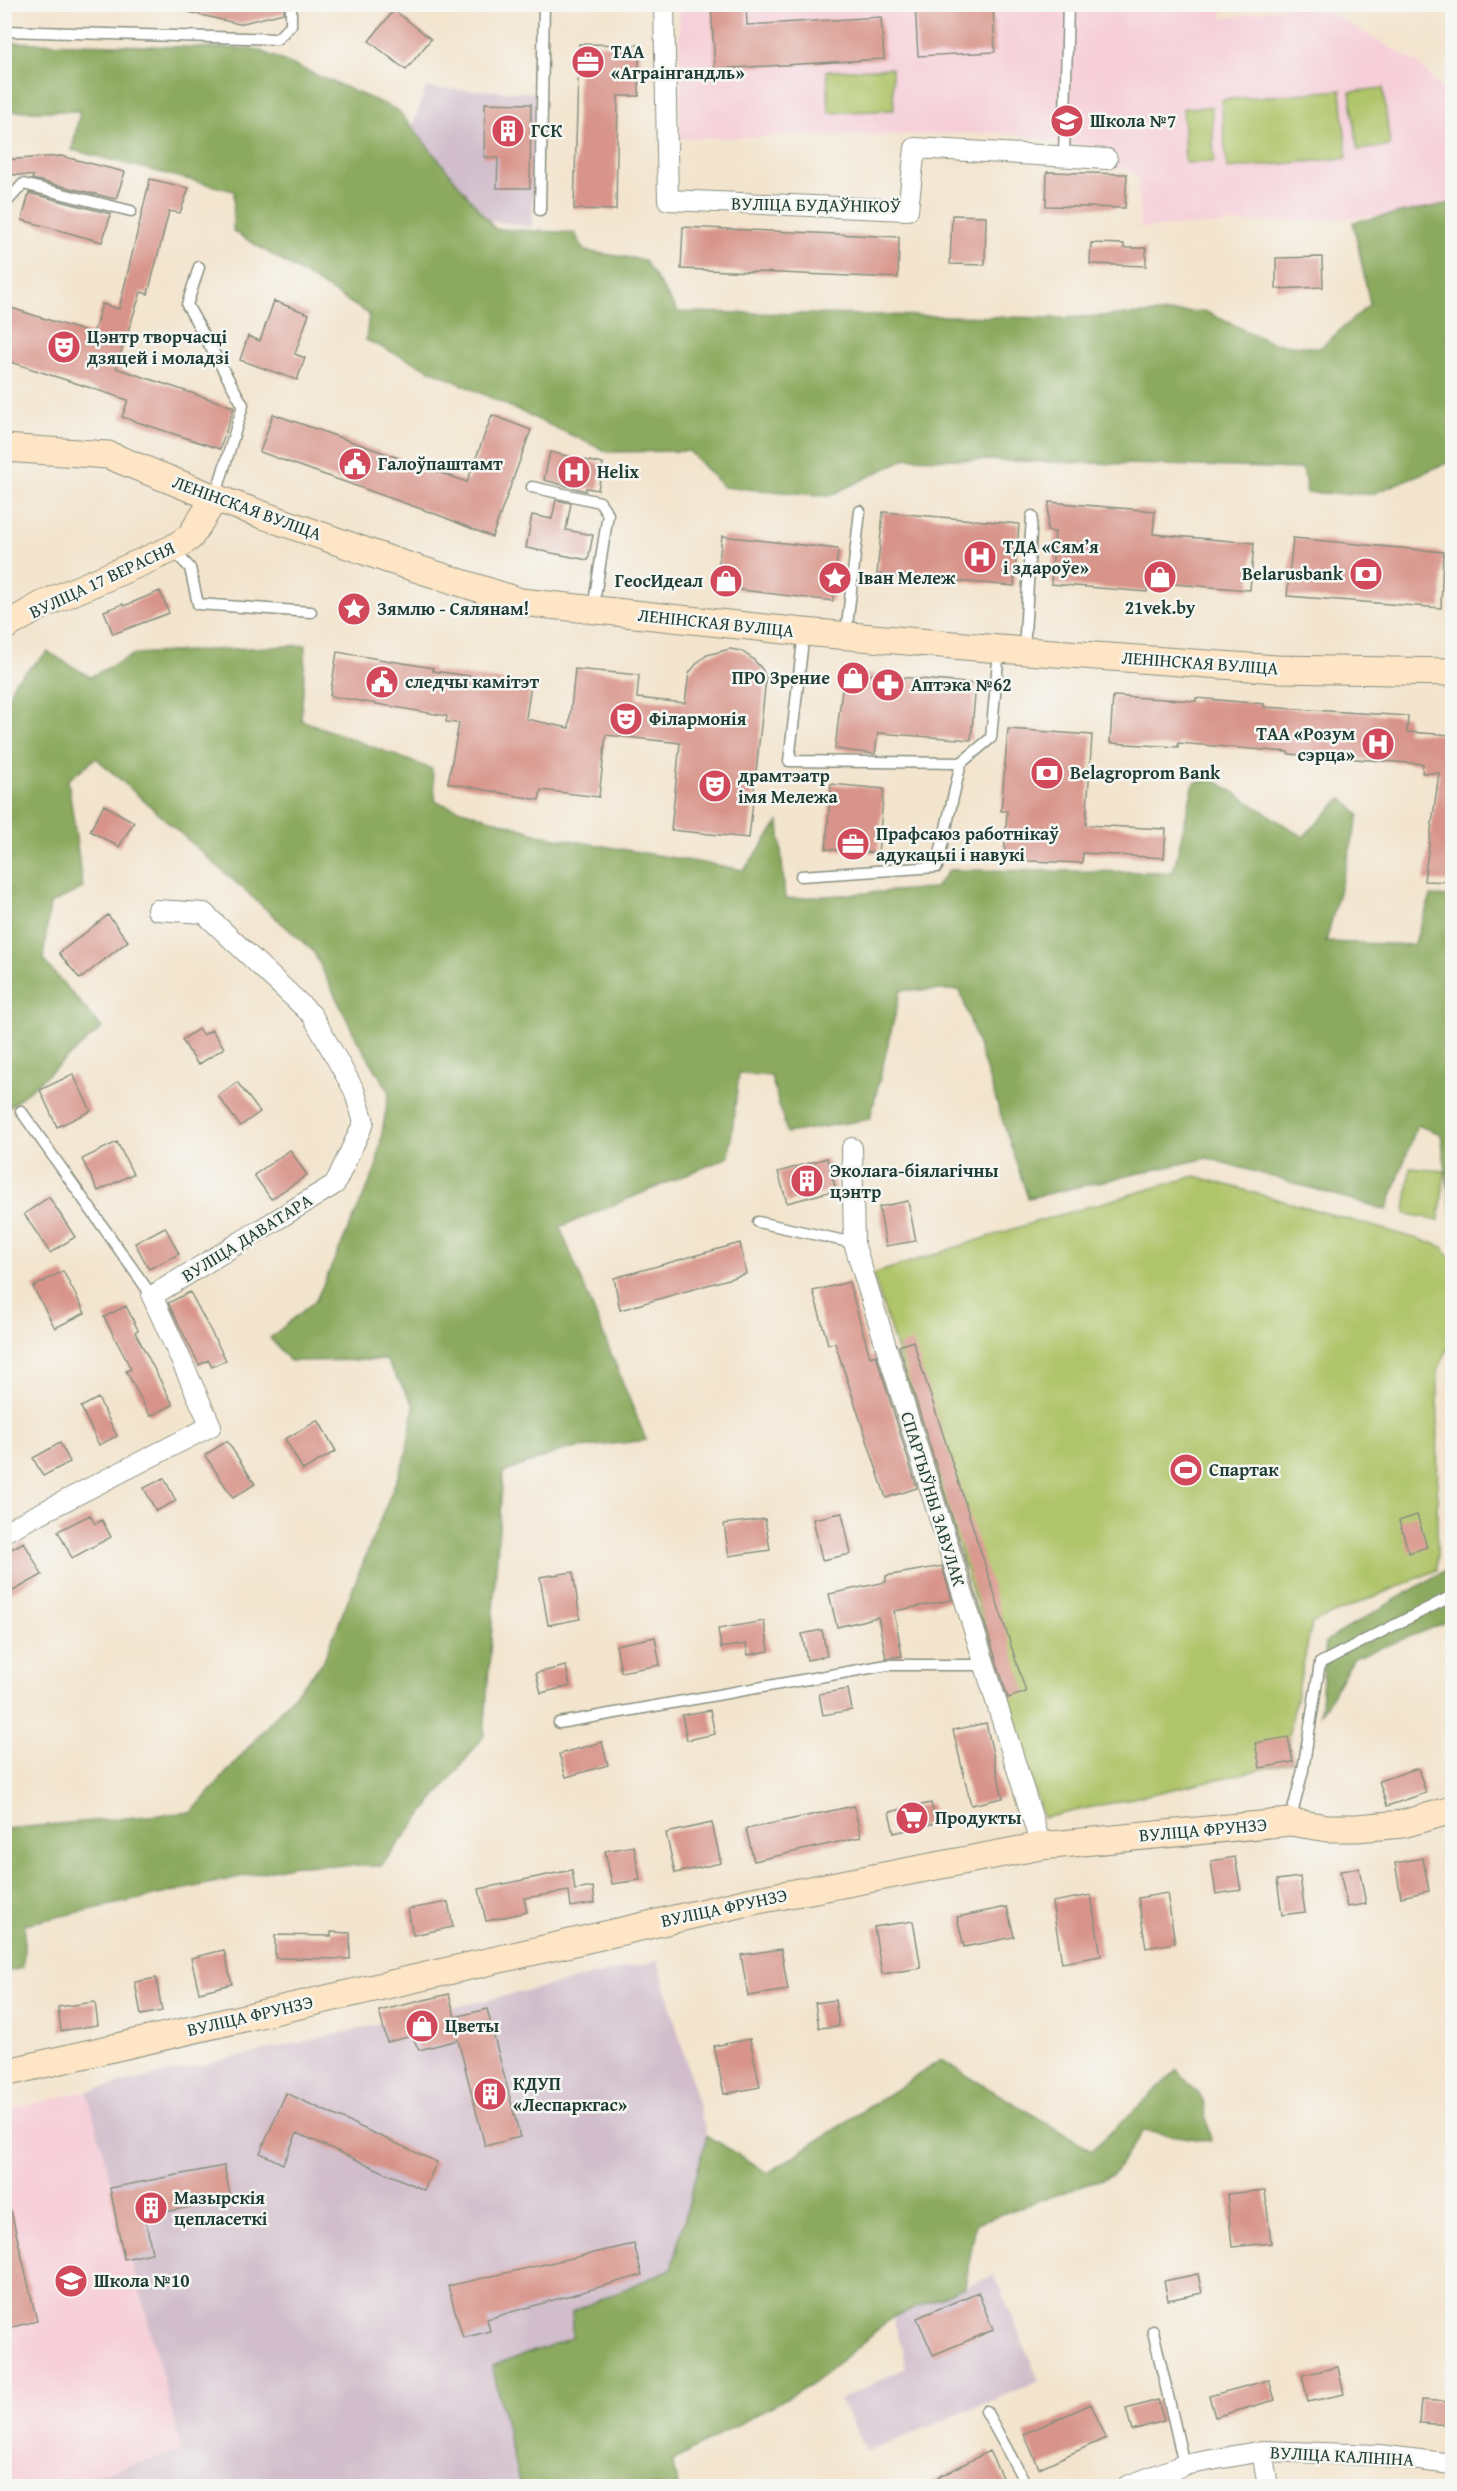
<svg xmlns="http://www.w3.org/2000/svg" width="1457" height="2491" viewBox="0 0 1457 2491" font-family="'Gentium Book Plus',serif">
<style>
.built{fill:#f6cfd9}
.industrial{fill:#d1bdcb}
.green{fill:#b0c56a;stroke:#68814f;stroke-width:1.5}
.forest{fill:#8caa5e;stroke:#567449;stroke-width:1.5}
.building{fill:#d8948a}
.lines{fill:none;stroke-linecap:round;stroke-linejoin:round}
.lane-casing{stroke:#899080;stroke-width:13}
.street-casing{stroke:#899080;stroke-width:22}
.secondary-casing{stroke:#899080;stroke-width:29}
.lane{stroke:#fff;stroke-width:10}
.street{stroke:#fff;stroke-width:20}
.secondary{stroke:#fde5c5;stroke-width:27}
.labels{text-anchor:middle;stroke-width:5;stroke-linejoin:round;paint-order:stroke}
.poi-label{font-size:18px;font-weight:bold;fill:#1f3d34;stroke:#f6f6f2;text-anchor:start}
.street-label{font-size:18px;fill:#1f3d34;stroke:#f6f6f2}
</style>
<rect width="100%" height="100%" fill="#f6f6f2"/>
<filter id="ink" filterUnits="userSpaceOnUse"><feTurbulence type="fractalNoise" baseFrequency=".0167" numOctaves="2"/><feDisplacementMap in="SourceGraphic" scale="12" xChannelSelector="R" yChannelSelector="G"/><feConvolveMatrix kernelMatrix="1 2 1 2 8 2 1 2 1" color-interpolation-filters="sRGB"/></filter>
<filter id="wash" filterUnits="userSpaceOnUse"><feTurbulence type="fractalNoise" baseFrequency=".008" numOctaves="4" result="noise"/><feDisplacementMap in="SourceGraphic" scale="24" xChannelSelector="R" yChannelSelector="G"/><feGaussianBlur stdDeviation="1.35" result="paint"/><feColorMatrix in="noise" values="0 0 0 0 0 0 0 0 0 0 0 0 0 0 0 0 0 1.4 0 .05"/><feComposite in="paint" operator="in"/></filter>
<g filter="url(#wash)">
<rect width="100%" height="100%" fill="#f3e4cd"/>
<!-- built -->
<path class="built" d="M1221,4l2,15 73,-14h20l104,60 32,36v111l-312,16 -2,-51 -12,-8 -19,-2 -1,-18 -102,-16 -323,5 -2,-133z
M87,2091l95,361 -90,24 -58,10h-29v-376z"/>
<!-- industrial -->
<path class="industrial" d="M426,88l110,5 -4,134 -94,-15 -41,-41z
M658,1961l49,175 -36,133 -99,43v26l-80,28 28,120h-425l-3,-10 90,-25 -95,-360z
M994,2275l45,106 -172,71 -27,-52 67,-33 -14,-50z"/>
<!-- green -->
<path class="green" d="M892,68l2,42 -65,3 -2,-42z
M1383,88l7,58 -32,4 -8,-58z
M1341,90l6,68 -120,11 -6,-69z
M1212,107l2,55 -29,1 -2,-55z
M1410,1168l35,3 -6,49 -34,-6z
M1195,1176l237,67 11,4 9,13v79l-14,31 -1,200 -125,53 -24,114 5,25 -250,56 -170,-544 162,-52z"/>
<!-- forest -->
<path class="forest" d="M5,42l251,7 142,61 97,119 80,4 9,18 60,9 34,52 382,6 144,-7 68,32 48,5 50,-44 -17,-82 99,-19v134l-6,3 6,14v107l-80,33 -65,-1 -4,-24 -396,-11 -78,38 -106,-9 -34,-36 -81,1 -242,-112 3,-26 -136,-83 1,-40 -162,-41 8,-39h-75z
M306,645l-5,75 131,49 4,33 109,34 199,34 35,-48 6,77 150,-11 14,-18 224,2 21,-89 19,-4 90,58 39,-39 17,17 -33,127 88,3 17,-49 21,1v318l-11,-81 -24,-9 -30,85 -180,-52 -179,40 -68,-208h-59l-31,129 -83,14 -16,-57 -32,-3 -10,84 -169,70 86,213 -83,10 -60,23 -19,263 -103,130 -86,-1 -270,59 -2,44 -18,4v-143l187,-17 131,-150 83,-206 8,-51 -28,-45 -96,1 -20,-23 46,-38 60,-131 13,-78 -32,-51 -44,-89 -217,-193 -28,22 15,108 -33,16 -7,56 59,68 -97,83v-407l10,-23 33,-29 42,25 45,-23z
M1452,1566v54l-98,38 -34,57 6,-74z
M941,2060l151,90 85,-80 26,30 8,41 -68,-10 -30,44 -137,48 -11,64 -72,30 -79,66 -142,78 6,25h-158l-28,-120 80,-28v-26l99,-43 36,-133 61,37z"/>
<g id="blocks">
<!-- building -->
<path class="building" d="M184,4h100v9l-45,11 -55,-13z
M711,4h35l1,21 134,-8 3,42 -169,10z
M915,4h78l2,48 -77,4z
M394,10l37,29 -25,31 -37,-29z
M579,44l60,1v51h-21l-2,114 -42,-1z
M485,103l46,1 -1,84h-33l1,-30 -14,-1z
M61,156l64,16 -9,27 -84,-20 1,-3 -29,-2v-14z
M1047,172l80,2 -2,34 -79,-2z
M150,179l39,9 -9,25 -11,-2 -21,83 -7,-2 -25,76 118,39 -14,42 -98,-32 6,-17 -124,-40v-31l7,-21 82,26 9,-30 17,5z
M29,193l82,21 -9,28 -80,-22z
M952,215l34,1 -1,49 -35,-1z
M683,227l216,10 -1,41 -217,-9z
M1091,243l33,1v4h22v18l-56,-2z
M1322,257l1,30 -47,2v-31z
M274,301l35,13 -14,40 10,4 -8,22 -57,-20 8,-24 12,5z
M273,414l194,68 25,-67 39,15 -39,107 -51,-21 -181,-64z
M550,452l53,12 -5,26 -12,-2v3l-42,-11z
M556,500l15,3 -5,27 27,5 -5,25 -62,-12 6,-33 20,4z
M1049,502l106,9 -2,23 101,9 -4,47 -102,-8 -1,10 -96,-8 4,-52 -8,-1z
M883,512l136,12 -5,62 -137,-12z
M722,536l116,13 -5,52 -117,-14z
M1293,538l150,14 -2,56 -154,-12z
M160,591l9,22 -56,21 -9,-23 19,-7 1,2z
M730,649l11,2 12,8 9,10 4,9 -17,160 -78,-8 9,-87 -74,-8 -7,62 -58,-7 -2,10 -91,-17 11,-60 -13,-1 1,-6 -117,-20 7,-44 96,16v3l98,13 -5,35 43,9 6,-59 64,6 -2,23 48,5 4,-30 9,-11 9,-7z
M844,672l132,12 -5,56 -93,-7 -3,21 -40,-5z
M1113,696l83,5v-3l68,6v3l144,9 -1,16 45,3v147l-28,-1 15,-108h-17l1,-9 -135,-10v-2l-110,-9v4l-68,-4z
M1008,729l84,6 -6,90 80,4 -2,29 -81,-5 -1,10 -78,-3 3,-49h-6z
M831,784l53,5 -6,64 -52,-4z
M104,805l30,17 -15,25 -29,-16z
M108,915l20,26 -48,38 -21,-26z
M198,1029l5,6 9,-5 12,18 -26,17 -16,-25z
M73,1074l18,37 -34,16 -17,-37z
M237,1082l23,30 -20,14 -22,-30z
M117,1142l16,32 -35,17 -16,-32z
M290,1150l17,25 -36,24 -17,-24z
M827,1158l9,32 -49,13 -9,-31z
M49,1197l26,40 -25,16 -26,-39z
M908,1201l8,40 -30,5 -7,-39z
M165,1227l14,27 -30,15 -14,-26z
M740,1243l6,31 -126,36 -6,-32z
M63,1271l22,42 -30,15 -22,-41z
M849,1282l21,75 6,-2 41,133 -31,10 -51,-155 -7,1 -15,-53z
M190,1292l36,68 -14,7 -4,-7 -9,5 -31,-62z
M126,1306l12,24 -3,2 38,73 -23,11 -24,-45 5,-2 -27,-52z
M913,1341l113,351 -18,6 -109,-352z
M98,1398l19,38 -18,9 -18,-38z
M318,1420l18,31 -33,19 -18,-31z
M227,1441l28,43 -22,14 -28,-43z
M60,1443l10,19 -27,14 -10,-18z
M164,1478l12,23 -20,10 -12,-23z
M842,1513l9,41 -29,6 -9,-41z
M90,1515l5,9 7,-4 9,17 -39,21 -14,-27z
M1417,1515l10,32 -18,6 -10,-32z
M765,1519l5,31 -41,6 -5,-32z
M24,1542l18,33 -38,21v-43z
M942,1566l10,34 -58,11 8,45 -16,2 -8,-41 -41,10 -8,-33 57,-12v-6z
M573,1572l7,47 -32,6 -8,-48z
M764,1621l5,30 -21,4 -2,-11 -25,4 -3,-19z
M822,1630l5,26 -20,4 -5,-26z
M655,1637l5,28 -39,7 -5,-27z
M566,1666l4,20 -29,7 -5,-20z
M848,1689l4,21 -29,5 -4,-21z
M710,1710l5,24 -28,6 -5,-25z
M986,1723l17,75 -32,7 -18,-75z
M1288,1737l5,25 -33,6 -5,-25z
M602,1742l6,23 -42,12 -7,-23z
M1418,1768l8,25 -39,13 -8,-25z
M931,1803l5,20 -42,10 -5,-21z
M854,1806l7,31 -107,24 -8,-32z
M712,1823l9,40 -46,10 -9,-40z
M634,1846l6,34 -28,4 -7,-33z
M1235,1857l6,33 -25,4 -5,-33z
M1423,1858l6,33 -28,6 -6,-34z
M1359,1868l7,36 -19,3 -7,-36z
M572,1870l3,20 18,-3 2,16 -24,4 -2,-16 -45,7 3,14 -41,9 -7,-32z
M1300,1877l5,35 -23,3 -5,-35z
M1167,1893l8,50 -29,5 -8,-50z
M1091,1895l10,61 -39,7 -10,-61z
M448,1902l5,25 -40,8 -5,-26z
M1007,1907l7,30 -50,10 -7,-30z
M913,1921l8,47 -39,6 -8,-47z
M331,1932l19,1v26l-75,-1v-23l56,1z
M781,1949l7,41 -40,6 -7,-41z
M224,1950l8,34 -33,8 -8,-34z
M156,1978l6,33 -21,4 -6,-33z
M449,1994l6,23 32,-8 33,128 -35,9 -27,-106 -39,10 -7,-14 -25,6 -8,-31z
M835,2000l4,26 -20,2 -4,-25z
M95,2002l3,23 -37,6 -3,-24z
M750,2039l10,48 -36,7 -10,-48z
M286,2093l151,69 -13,28 -127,-57 -14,31 -23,-11z
M224,2166l7,33 -86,17 7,37 -28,6 -14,-71z
M1265,2190l6,53 -39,4 -5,-53z
M11,2211l26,110 -33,8v-117z
M634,2244l8,31 -155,44 3,12 -27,7 -15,-52z
M1198,2274l4,19 -34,7 -4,-19z
M978,2292l15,38 -60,25 -16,-37z
M1338,2367l6,27 -36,8 -6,-27z
M1269,2380l6,20 -60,17 -6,-21z
M1158,2400l6,21 -32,9 -6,-21z
M1421,2400l31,2v23l-33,-2z
M1091,2404l15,34 -67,30 -15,-34z
M989,2451l18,36h-87z"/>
</g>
</g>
<g filter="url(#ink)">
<use href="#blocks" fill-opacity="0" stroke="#899080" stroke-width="1.5"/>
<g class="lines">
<defs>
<path id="lane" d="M4,31l273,8 14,-14v-21
M1064,156l4,-152
M4,205l19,-21 108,27
M540,210l4,-206
M199,267l-12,38 56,100 -28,93
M532,487l68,15 8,12 -15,95
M172,549l18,19 8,36 113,8
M804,632l-15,129 172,2
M846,635l14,-124
M1024,651l8,-135
M801,876l136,-9 24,-104 30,-25 8,-88
M21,1111l131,185
M758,1222l96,21
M559,1723l328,-58h97
M1290,1822l13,-52 17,-107 132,-67
M1153,2331l31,134
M986,2411l41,75"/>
<path id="street" d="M664,4l4,196 240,10 7,-62 192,11
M852,1148l2,95 187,603
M4,1532l207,-106 -59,-130 183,-112 29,-62 -10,-32 -42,-75 -108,-102 -47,-3
M1262,2451l6,35
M1127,2486l57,-21 78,-14 117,4 73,9"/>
<path id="secondary" d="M4,448l104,7 107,43 175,62 131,42 283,30 195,17 278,20 175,3
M4,627l38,-22 130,-56 18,-12 25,-39
M4,2073l749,-172 288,-55 249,-24 38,6h29l46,-4 49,-14"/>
</defs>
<!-- lane casing -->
<use href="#lane" class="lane-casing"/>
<!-- street casing -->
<use href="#street" class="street-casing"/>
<!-- secondary casing -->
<use href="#secondary" class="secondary-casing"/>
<!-- lane -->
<use href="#lane" class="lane"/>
<!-- street -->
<use href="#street" class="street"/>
<!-- secondary -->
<use href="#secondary" class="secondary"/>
</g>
</g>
<!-- icons -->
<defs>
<symbol id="office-disc" viewBox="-11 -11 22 22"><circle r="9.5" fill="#d1495b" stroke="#f6f6f2"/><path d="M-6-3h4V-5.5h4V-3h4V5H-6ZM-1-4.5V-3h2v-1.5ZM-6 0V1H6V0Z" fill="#fff"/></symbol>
<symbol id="school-disc" viewBox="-11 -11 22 22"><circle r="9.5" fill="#d1495b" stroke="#f6f6f2"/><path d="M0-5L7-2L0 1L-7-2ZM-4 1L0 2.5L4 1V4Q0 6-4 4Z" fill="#fff"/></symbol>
<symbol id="building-disc" viewBox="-11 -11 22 22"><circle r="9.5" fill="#d1495b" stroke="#f6f6f2"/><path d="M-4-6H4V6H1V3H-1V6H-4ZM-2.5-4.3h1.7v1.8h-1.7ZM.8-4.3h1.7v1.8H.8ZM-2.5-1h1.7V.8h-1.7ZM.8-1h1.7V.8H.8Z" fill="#fff"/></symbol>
<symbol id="theatre-disc" viewBox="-11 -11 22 22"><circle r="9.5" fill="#d1495b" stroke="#f6f6f2"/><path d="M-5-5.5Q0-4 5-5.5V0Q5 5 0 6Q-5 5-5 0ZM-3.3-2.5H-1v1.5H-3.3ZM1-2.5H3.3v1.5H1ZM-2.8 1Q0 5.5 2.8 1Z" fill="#fff"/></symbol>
<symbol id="civic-disc" viewBox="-11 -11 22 22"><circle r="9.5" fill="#d1495b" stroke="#f6f6f2"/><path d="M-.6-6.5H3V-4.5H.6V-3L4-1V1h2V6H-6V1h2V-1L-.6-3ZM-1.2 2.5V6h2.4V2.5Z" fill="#fff"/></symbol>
<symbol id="hospital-disc" viewBox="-11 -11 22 22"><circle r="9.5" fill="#d1495b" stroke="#f6f6f2"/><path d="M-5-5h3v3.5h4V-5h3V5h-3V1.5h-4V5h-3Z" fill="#fff"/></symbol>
<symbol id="bank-disc" viewBox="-11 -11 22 22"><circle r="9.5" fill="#d1495b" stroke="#f6f6f2"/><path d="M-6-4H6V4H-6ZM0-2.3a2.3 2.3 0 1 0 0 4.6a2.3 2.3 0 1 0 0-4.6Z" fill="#fff"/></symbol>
<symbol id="shop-disc" viewBox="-11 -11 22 22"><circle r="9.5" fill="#d1495b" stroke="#f6f6f2"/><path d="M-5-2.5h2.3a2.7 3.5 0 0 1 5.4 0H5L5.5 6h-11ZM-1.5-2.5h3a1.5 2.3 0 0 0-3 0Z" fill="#fff"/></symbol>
<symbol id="sight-disc" viewBox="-11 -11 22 22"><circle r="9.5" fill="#d1495b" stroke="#f6f6f2"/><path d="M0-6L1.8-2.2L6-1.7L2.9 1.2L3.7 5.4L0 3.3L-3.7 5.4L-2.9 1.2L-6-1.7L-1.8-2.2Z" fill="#fff"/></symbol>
<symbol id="pharmacy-disc" viewBox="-11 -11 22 22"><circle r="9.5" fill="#d1495b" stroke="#f6f6f2"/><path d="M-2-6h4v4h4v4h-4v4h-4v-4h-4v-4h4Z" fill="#fff"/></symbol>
<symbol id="stadium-disc" viewBox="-11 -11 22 22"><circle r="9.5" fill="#d1495b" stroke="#f6f6f2"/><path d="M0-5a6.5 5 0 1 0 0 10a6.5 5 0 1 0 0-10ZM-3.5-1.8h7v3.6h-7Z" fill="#fff"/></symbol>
<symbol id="supermarket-disc" viewBox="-11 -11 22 22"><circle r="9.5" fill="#d1495b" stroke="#f6f6f2"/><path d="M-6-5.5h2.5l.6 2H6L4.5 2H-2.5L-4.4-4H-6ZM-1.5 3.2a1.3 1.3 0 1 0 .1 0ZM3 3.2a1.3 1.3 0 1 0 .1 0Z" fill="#fff"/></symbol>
</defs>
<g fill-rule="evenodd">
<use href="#office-disc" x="569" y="43" width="38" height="38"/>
<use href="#school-disc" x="1048" y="102" width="38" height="38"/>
<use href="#building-disc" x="489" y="112" width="38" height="38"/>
<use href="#theatre-disc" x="45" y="328" width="38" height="38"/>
<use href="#civic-disc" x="336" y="445" width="38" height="38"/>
<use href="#hospital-disc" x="555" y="453" width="38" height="38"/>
<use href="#hospital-disc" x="961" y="538" width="38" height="38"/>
<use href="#bank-disc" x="1347" y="555" width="38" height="38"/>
<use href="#shop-disc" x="1141" y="558" width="38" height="38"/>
<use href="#sight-disc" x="816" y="559" width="38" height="38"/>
<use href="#shop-disc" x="707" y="562" width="38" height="38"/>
<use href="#sight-disc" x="335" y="590" width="38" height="38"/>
<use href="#shop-disc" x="834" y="659" width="38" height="38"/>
<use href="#civic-disc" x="363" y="663" width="38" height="38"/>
<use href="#pharmacy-disc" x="869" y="666" width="38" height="38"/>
<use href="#theatre-disc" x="607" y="700" width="38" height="38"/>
<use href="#hospital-disc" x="1359" y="725" width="38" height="38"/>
<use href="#bank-disc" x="1028" y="754" width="38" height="38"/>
<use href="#theatre-disc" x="696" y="767" width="38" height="38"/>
<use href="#office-disc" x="834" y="825" width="38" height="38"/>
<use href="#building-disc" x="788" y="1162" width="38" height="38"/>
<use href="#stadium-disc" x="1167" y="1451" width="38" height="38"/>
<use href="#supermarket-disc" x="893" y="1799" width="38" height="38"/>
<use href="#shop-disc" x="403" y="2007" width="38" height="38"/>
<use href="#building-disc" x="471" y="2075" width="38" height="38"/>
<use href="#building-disc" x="132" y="2189" width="38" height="38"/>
<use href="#school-disc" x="52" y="2262" width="38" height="38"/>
</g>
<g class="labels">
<!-- poi labels -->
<g class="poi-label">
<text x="611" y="58">ТАА<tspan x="611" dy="21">«Аграінгандль»</tspan></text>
<text x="1090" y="127">Школа №7</text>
<text x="531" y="137">ГСК</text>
<text x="87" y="343">Цэнтр творчасці<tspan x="87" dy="21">дзяцей і моладзі</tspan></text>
<text x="378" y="470">Галоўпаштамт</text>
<text x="597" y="478">Helix</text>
<text x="1003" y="553">ТДА «Сямʼя<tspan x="1003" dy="21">і здароўе»</tspan></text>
<text x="1343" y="580" text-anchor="end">Belarusbank</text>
<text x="858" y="584">Іван Мележ</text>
<text x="703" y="587" text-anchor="end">ГеосИдеал</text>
<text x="1160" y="614" text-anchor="middle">21vek.by</text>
<text x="377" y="615">Зямлю - Сялянам!</text>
<text x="830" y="684" text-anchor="end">ПРО Зрение</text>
<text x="405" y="688">следчы камітэт</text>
<text x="911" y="691">Аптэка №62</text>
<text x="649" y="725">Філармонія</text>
<text x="1355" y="740" text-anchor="end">ТАА «Розум<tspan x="1355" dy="21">сэрца»</tspan></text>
<text x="1070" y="779">Belagroprom Bank</text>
<text x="738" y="782">драмтэатр<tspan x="738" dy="21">імя Мележа</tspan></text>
<text x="876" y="840">Прафсаюз работнікаў<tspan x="876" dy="21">адукацыі і навукі</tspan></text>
<text x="830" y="1177">Эколага-біялагічны<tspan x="830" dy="21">цэнтр</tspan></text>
<text x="1209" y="1476">Спартак</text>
<text x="935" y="1824">Продукты</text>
<text x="445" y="2032">Цветы</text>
<text x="513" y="2090">КДУП<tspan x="513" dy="21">«Леспаркгас»</tspan></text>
<text x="174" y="2204">Мазырскія<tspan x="174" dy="21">цепласеткі</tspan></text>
<text x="94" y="2287">Школа №10</text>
</g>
<!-- street labels -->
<g class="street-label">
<text transform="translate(816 205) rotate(1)" y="6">ВУЛІЦА БУДАЎНІКОЎ</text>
<text transform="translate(247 508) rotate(20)" y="6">ЛЕНІНСКАЯ ВУЛІЦА</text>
<text transform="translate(102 580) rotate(-25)" y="6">ВУЛІЦА 17 ВЕРАСНЯ</text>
<text transform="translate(716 623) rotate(6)" y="6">ЛЕНІНСКАЯ ВУЛІЦА</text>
<text transform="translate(1200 663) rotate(4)" y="6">ЛЕНІНСКАЯ ВУЛІЦА</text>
<text transform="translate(247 1238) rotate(-32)" y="6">ВУЛІЦА ДАВАТАРА</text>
<text transform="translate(933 1499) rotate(73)" y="6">СПАРТЫЎНЫ ЗАВУЛАК</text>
<text transform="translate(1203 1830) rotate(-5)" y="6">ВУЛІЦА ФРУНЗЭ</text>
<text transform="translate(724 1908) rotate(-12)" y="6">ВУЛІЦА ФРУНЗЭ</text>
<text transform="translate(250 2016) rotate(-13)" y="6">ВУЛІЦА ФРУНЗЭ</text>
<text transform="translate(1342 2456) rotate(3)" y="6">ВУЛІЦА КАЛІНІНА</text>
</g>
</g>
<!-- margin -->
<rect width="1457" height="2491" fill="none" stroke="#f6f6f2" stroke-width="24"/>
</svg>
